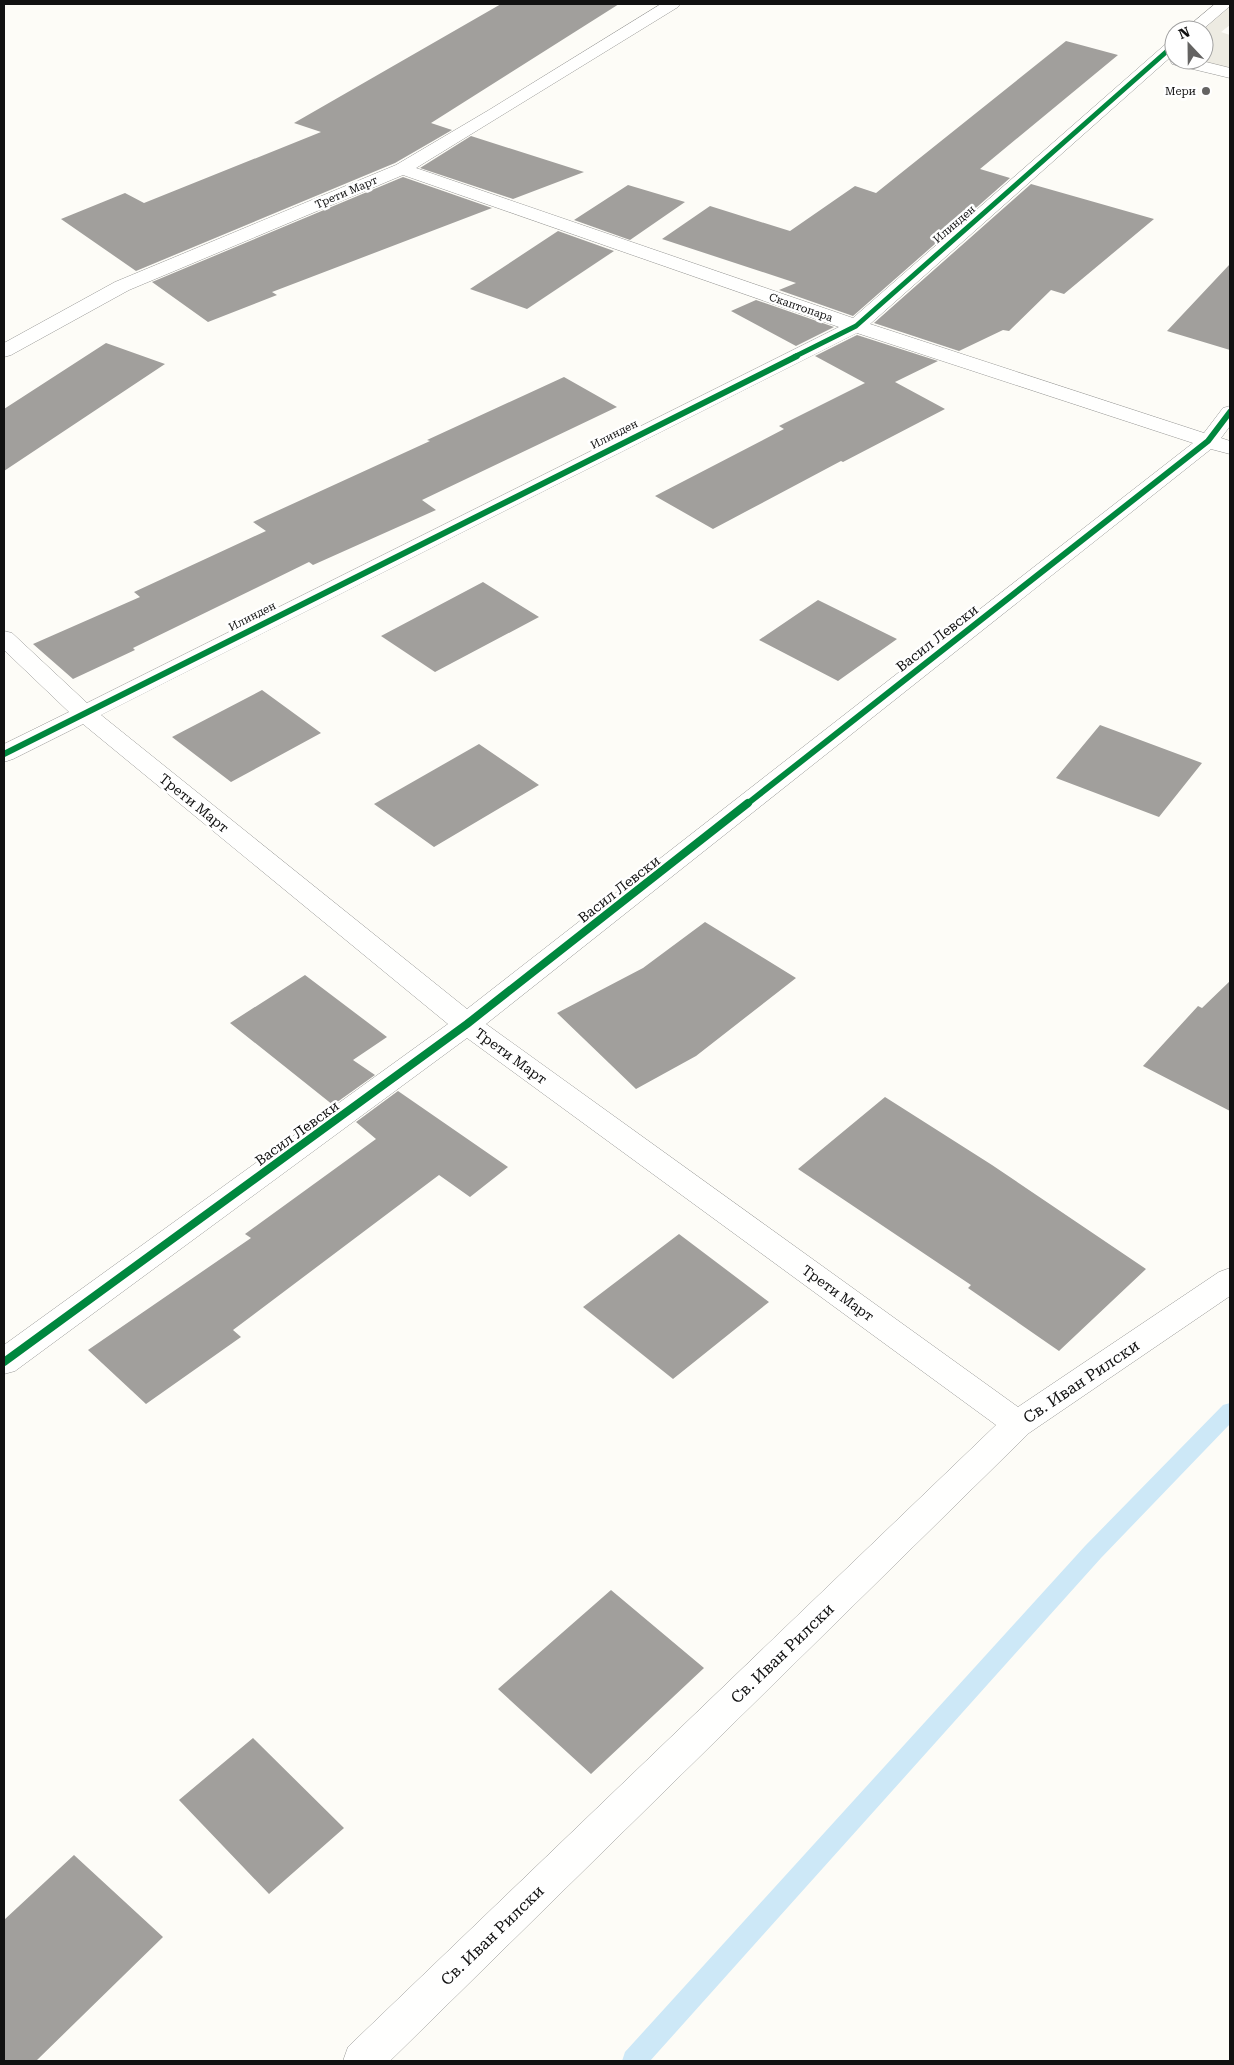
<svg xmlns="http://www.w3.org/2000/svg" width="1234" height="2065" viewBox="0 0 1234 2065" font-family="'Roboto Serif',serif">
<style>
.plaza{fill:#edebe2}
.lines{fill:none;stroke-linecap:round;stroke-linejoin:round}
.stream{fill:#cde8f7;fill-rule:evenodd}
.building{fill:#a19f9c}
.minor-casing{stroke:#979795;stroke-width:1}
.minor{fill:#fffffe;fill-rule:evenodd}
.cycleway-far2-casing{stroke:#fff;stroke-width:7}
.cycleway-far1-casing{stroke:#fff;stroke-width:9}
.cycleway-casing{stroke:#fff;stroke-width:11}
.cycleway-far2{stroke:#00873e;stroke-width:5}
.cycleway-far1{stroke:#00873e;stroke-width:6}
.cycleway{stroke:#00873e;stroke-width:8}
.poi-dot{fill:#646362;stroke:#fff;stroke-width:2}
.labels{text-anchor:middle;stroke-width:5;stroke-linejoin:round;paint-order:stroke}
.far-poi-label{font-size:11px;fill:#111;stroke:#fff;text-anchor:end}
.far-street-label{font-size:11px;fill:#111;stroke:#fff}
.street-label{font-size:14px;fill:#111;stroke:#fff}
.near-street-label{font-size:16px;fill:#111;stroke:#fff}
</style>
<rect width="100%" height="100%" fill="#fdfcf7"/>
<!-- plaza -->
<path class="plaza" d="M1224,4h6v21l-9,7 9,3v38l-52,-13h26v-30h-12z"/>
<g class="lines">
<!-- stream -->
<path class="stream" d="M1230,1403v21l-129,134 -451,503h-28l3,-9 460,-506 138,-141z"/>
</g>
<!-- building -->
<path class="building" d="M501,4h118l-188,119 21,7 -57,33 -259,108 -75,-52 64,-26 19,10 177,-71 -27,-9z
M1066,41l52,14 -138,114 30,9 -157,138 -74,-26 17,-7 -134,-44 48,-33 80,25 65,-45 21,7z
M471,136l113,36 -71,27 -93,-31z
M403,177l89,31 -220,84 5,3 -69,27 -56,-40z
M1031,184l123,35 -90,75 -13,-4 -42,41 -6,-1 -44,21 -85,-28z
M628,185l57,17 -55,38 -56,-20z
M558,231l56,20 -87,58 -57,-20z
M1230,264v86l-63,-19z
M756,300l78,27 -38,19 -65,-35z
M857,335l81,26 -43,21 50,27 -102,53 -2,-1 -128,68 -58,-33 129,-67 -5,-3 86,-43 -50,-27z
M106,343l59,21 -161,107v-62z
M564,377l53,30 -195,93 14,10 -123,55 -4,-3 -176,86 2,2 -62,29 -40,-35 107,-47 -6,-5 132,-61 -13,-9 177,-81 -3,-1z
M483,582l56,35 -104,55 -54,-36z
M818,600l79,39 -59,42 -79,-41z
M262,690l59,43 -90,49 -59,-45z
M1100,725l102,38 -43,54 -103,-39z
M479,744l60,41 -105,62 -60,-43z
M705,922l91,56 -100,78 -60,33 -79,-76 86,-45z
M305,975l82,62 -34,23 22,15 -42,30 -103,-82z
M1230,981v130l-87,-45 55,-60 4,2z
M398,1091l110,76 -38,30 -31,-22 -206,155 8,7 -95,67 -58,-54 163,-112 -6,-4 131,-95 -20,-17z
M885,1097l107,68 154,104 -87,82 -91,-63 3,-3 -173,-116z
M679,1234l90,68 -96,77 -90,-72z
M611,1590l93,78 -113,106 -93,-85z
M253,1738l91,90 -75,66 -90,-94z
M74,1855l89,82 -127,124h-32v-141z"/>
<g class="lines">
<defs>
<path id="minor" d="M661,4h19l-2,3 -262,161 437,150 315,-276 6,-2v14l-304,270 334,109 19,-25 7,-2v20l-9,12 9,3v13l-19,-5 -725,575 532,383 201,-135 11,-4v28l-201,137 -639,628h-47l5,-14 648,-622 -529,-387 -452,333 -11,3v-29l444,-321 -365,-300 -70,35 -9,3v-18l65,-32 -65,-62v-19l8,2 75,70 752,-376 -436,-152 -274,115 -118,65 -7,2v-14l111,-61 281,-117 93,-55zM857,333l336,110 -726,566 -366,-294z
M1215,4h15v2l-28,24h-18z
M1172,56h2v4h24l32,8v10l-58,-14 -2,-4z"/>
</defs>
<!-- minor casing -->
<use href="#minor" class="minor-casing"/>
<!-- minor -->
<use href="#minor" class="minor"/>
<defs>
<path id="cycleway-far2" d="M794,357l62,-31 318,-281"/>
<path id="cycleway-far1" d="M4,754l793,-398
M747,804l461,-363 22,-29"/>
<path id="cycleway" d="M4,1362l463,-338 281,-221"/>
</defs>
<!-- cycleway-far2 casing -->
<use href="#cycleway-far2" class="cycleway-far2-casing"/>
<!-- cycleway-far1 casing -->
<use href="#cycleway-far1" class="cycleway-far1-casing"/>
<!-- cycleway casing -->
<use href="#cycleway" class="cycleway-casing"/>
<!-- cycleway-far2 -->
<use href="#cycleway-far2" class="cycleway-far2"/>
<!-- cycleway-far1 -->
<use href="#cycleway-far1" class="cycleway-far1"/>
<!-- cycleway -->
<use href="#cycleway" class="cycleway"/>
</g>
<!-- markers -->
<circle class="poi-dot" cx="1206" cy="91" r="5"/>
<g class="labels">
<!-- far-poi labels -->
<g class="far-poi-label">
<text x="1196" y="95">Мери</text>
</g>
<!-- far-street labels -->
<g class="far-street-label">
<text transform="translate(346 192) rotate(-23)" y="4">Трети Март</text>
<text transform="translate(954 224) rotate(-41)" y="4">Илинден</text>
<text transform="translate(801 307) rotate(19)" y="4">Скаптопара</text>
<text transform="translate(614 434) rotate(-27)" y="4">Илинден</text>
<text transform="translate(252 616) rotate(-27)" y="4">Илинден</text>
</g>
<!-- street labels -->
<g class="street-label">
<text transform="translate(937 638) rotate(-38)" y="5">Васил Левски</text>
<text transform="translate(194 803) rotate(39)" y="5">Трети Март</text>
<text transform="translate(619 889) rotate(-38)" y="5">Васил Левски</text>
<text transform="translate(511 1056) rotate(36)" y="5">Трети Март</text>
<text transform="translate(297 1133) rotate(-36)" y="5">Васил Левски</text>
<text transform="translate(838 1293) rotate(36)" y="5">Трети Март</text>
</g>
<!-- near-street labels -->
<g class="near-street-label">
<text transform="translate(1081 1381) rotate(-34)" y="6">Св. Иван Рилски</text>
<text transform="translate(782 1653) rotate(-44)" y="6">Св. Иван Рилски</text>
<text transform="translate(492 1935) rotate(-44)" y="6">Св. Иван Рилски</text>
</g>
</g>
<!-- border -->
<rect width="1234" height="2065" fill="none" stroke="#111111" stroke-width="10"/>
<!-- north arrow -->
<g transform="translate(1189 45) rotate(338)"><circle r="24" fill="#ffffff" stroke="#a0a0a0"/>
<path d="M0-4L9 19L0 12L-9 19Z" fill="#646362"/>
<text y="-8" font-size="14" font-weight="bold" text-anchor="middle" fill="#111111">N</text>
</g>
</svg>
